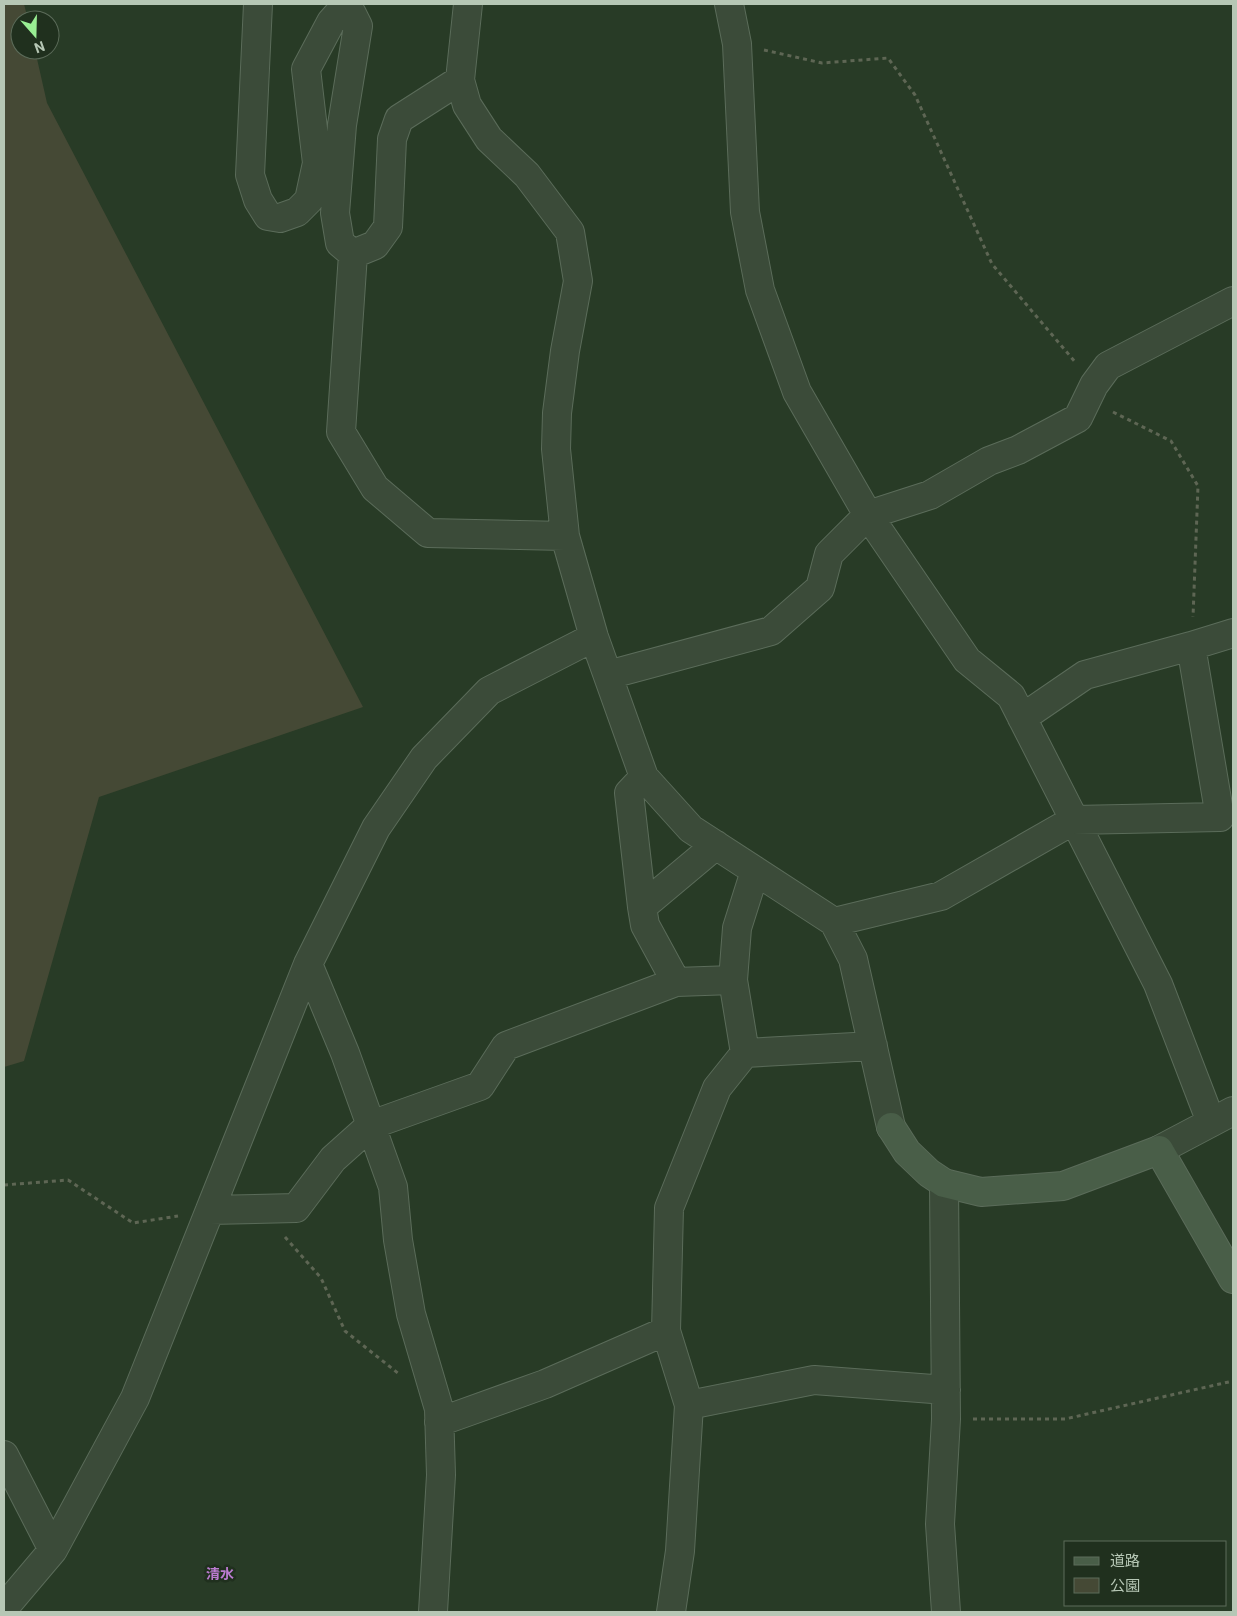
<svg xmlns="http://www.w3.org/2000/svg" width="1237" height="1616" viewBox="0 0 1237 1616" font-family="Roboto,'Noto Sans JP',sans-serif">
<style>
.green{fill:#454935}
.lines{fill:none;stroke-linecap:round;stroke-linejoin:round}
.street-casing{stroke:#5b6c5a;stroke-width:30}
.secondary-casing{stroke:#5b6c5a;stroke-width:30}
.path{stroke:#5e6654;stroke-width:3;stroke-dasharray:4 4;stroke-linecap:butt}
.street{stroke:#3b4b39;stroke-width:28}
.secondary{stroke:#495e48;stroke-width:28}
.labels{text-anchor:middle;stroke-width:5;stroke-linejoin:round;paint-order:stroke}
.neighbourhood-label{font-size:14px;font-weight:bold;fill:#bb7bd0;stroke:#20301e}
</style>
<rect width="100%" height="100%" fill="#283b26"/>
<!-- green -->
<path class="green" d="M4,4h20l4,16h-8v30h15l12,53 316,604 -264,90 -75,264 -20,6z"/>
<g class="lines">
<defs>
<path id="street" d="M258,4l-8,171 8,25 10,16 12,2 17,-6 12,-12 8,-37 -11,-94 25,-47 8,-9 13,1 6,12 -16,99 -7,88 5,30 13,11
M468,4l-8,76 7,25 22,34 38,36 43,57 8,49 -13,70 -8,62 -1,36 9,87 29,101 50,140 47,52 143,93 19,37 38,168
M729,4l8,40 8,168 15,78 37,102 71,123 99,145 44,36 147,288 53,138
M353,254l-12,178 34,56 53,45 137,3
M353,254l22,-9 13,-18 4,-88 7,-20 61,-39
M608,675l163,-44 49,-43 9,-34 39,-39 62,-20 59,-34 29,-11 60,-32 16,-33 14,-19 125,-65
M1022,718l63,-43 106,-29
M644,777l-15,16 13,114 3,18 31,57
M642,907l74,-62
M834,922l107,-26 133,-76 146,-3 -29,-171 42,-13
M308,964l37,89 48,134 5,53 13,74 28,95 2,66 -8,137
M745,1053l-12,-73 4,-52 18,-57
M1159,1150l74,-39
M944,1183l2,236 -6,105 6,88
M210,1210l86,-2 37,-49 38,-34 109,-39 26,-40 170,-64 57,-2
M689,1405l125,-25 132,10
M439,1422l106,-38 121,-53
M4,1455l49,95
M4,1608l49,-58 82,-152 173,-434 68,-136 48,-70 65,-67 105,-54
M671,1612l9,-61 9,-146 -23,-74 3,-123 48,-120 28,-35 128,-7"/>
<path id="secondary" d="M891,1127l16,25 22,21 15,10 37,9 82,-6 96,-36 74,129"/>
</defs>
<!-- street casing -->
<use href="#street" class="street-casing"/>
<!-- secondary casing -->
<use href="#secondary" class="secondary-casing"/>
<!-- path -->
<path class="path" d="M764,50l58,13 66,-5 27,37 77,169 84,99
M1113,412l58,29 27,45 -5,131
M4,1185l64,-5 65,43 45,-7
M285,1237l36,41 24,53 54,43
M973,1419h92l168,-38"/>
<!-- street -->
<use href="#street" class="street"/>
<!-- secondary -->
<use href="#secondary" class="secondary"/>
</g>
<g class="labels">
<!-- neighbourhood labels -->
<g class="neighbourhood-label">
<text x="220" y="1579">清水</text>
</g>
</g>
<!-- border -->
<rect width="1237" height="1616" fill="none" stroke="#b6c7b5" stroke-width="10"/>
<!-- legend -->
<rect x="1064" y="1541" width="162" height="65" fill="#20301e" stroke="#5c6c5a"/>
<rect x="1074" y="1557" width="25" height="8" fill="#495e48" stroke="#5c6c5a"/>
<text x="1110" y="1566" font-size="15" fill="#b6c7b5">道路</text>
<rect x="1074" y="1578" width="25" height="15" fill="#454935" stroke="#5c6c5a"/>
<text x="1110" y="1591" font-size="15" fill="#b6c7b5">公園</text>
<!-- north arrow -->
<g transform="translate(35 35) rotate(160)"><circle r="24" fill="#20301e" stroke="#5c6c5a"/>
<path d="M0-4L9 19L0 12L-9 19Z" fill="#99ee93"/>
<text y="-8" font-size="14" font-weight="bold" text-anchor="middle" fill="#b6c7b5">N</text>
</g>
</svg>
